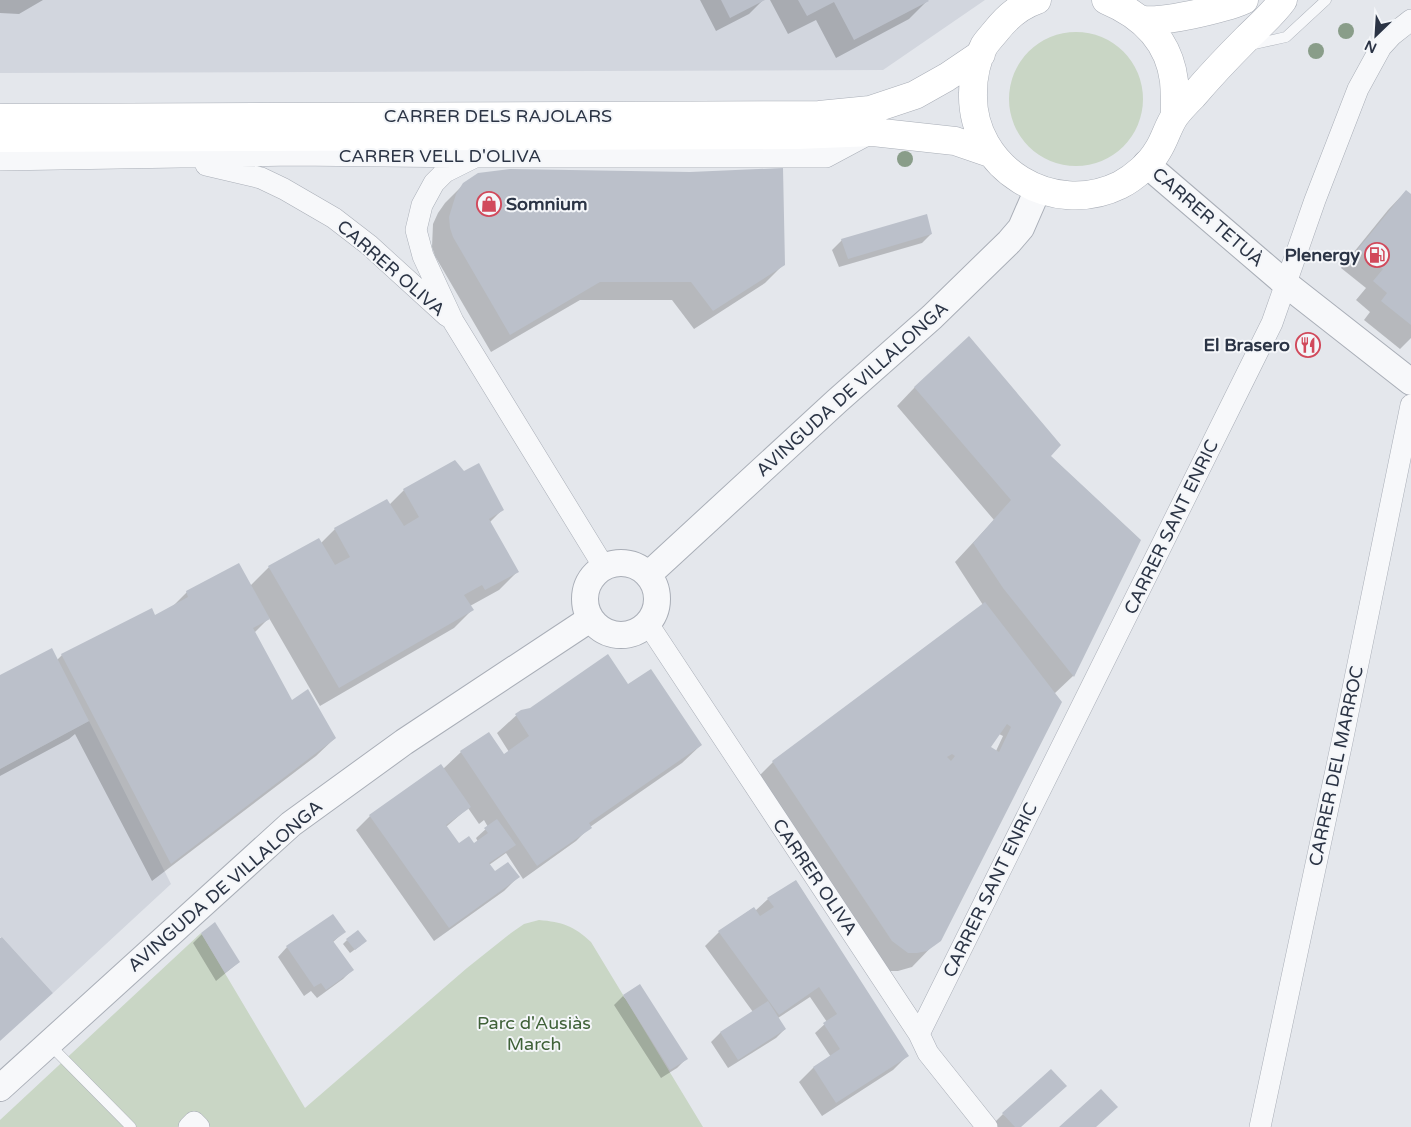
<svg xmlns="http://www.w3.org/2000/svg" width="1411" height="1127" viewBox="0 0 1411 1127" font-family="'Varela Round',sans-serif">
<style>
.built{fill:#d2d6de}
.green{fill:#c9d6c5}
.shadow{fill:#0003;fill-rule:evenodd}
.building{fill:#bbc0ca;fill-rule:evenodd}
.lines{fill:none;stroke-linecap:round;stroke-linejoin:round}
.service-casing{stroke:#a9aeb7;stroke-width:11}
.minor-casing{stroke:#a9aeb7;stroke-width:22}
.tertiary-casing{stroke:#a9aeb7;stroke-width:28}
.secondary-casing{stroke:#a9aeb7;stroke-width:29}
.service{stroke:#f7f8fa;stroke-width:10}
.minor{stroke:#f7f8fa;stroke-width:21}
.tertiary{stroke:#f7f8fa;stroke-width:26}
.secondary{stroke:#fff;stroke-width:28}
.tree{fill:#899d89}
.labels{text-anchor:middle;stroke-width:4;stroke-linejoin:round;paint-order:stroke}
.street-label{font-size:18px;fill:#2b3445;stroke:#f4f6f9}
.poi-label{font-size:18px;font-weight:bold;fill:#2b3445;stroke:#f4f6f9;text-anchor:end}
.park-label{font-size:18px;fill:#3f6138;stroke:#f4f6f9}
</style>
<rect width="100%" height="100%" fill="#e4e7ec"/>
<!-- built -->
<path class="built" d="M0,0h985l-102,70 -883,3z
M89,721l82,163 -118,109 -51,-56h-2v-168z"/>
<!-- green -->
<path class="green" d="M1009 99a67 67 0 1 1 134 0a67 67 0 1 1-134 0Z
M539,920c23,2 35,6 52,22l112,185h-703v-7l201,-187 104,175 162,-140 44,-35 13,-9z"/>
<!-- shadow -->
<path class="shadow" d="M0,0h43l-24,14 -19,-1z
M700,0h63l-14,14 -33,17z
M770,0h157v1l-18,18 -73,39 -20,-38 -28,14z
M464,184l320,80 -19,19 -71,46 -22,-29h-92l-89,52 -56,-96 -3,-9 1,-23 5,-11 7,-10z
M1406,191l5,5v142l-11,11 -36,-29 6,-8 -14,-12 10,-12 -25,-20 47,-58z
M931,234l-9,9 -83,24 -7,-17 10,-10z
M915,387l135,69 90,84 -67,136 -19,18 -112,242 -30,31 -14,4h-9l-135,-190 19,-19 210,-157 -28,-43 39,-42 -97,-114zM999,734l4,2 -7,15 -7,-4z
M463,473l40,36 -14,14 28,49 -18,18 -29,16 2,4 -18,18 -134,78 -51,-88 -15,15 38,69 43,36 -19,18 -164,125 -77,-147 -6,5 -69,37v-100l57,-16 5,-5 92,-38 18,-10 15,-15 63,-6 19,-19 52,-24 14,-14 54,-24 15,-15z
M628,686l73,59 -19,18 -92,64 -14,14 -53,38 -17,-26 -17,12 6,8 23,4 -14,14 -70,50 -78,-111 14,-14 73,-47 18,-17 43,4 5,-4 -12,-19 24,-22zM468,808l11,16 5,-4 4,7 -12,11 2,4 -4,3h-16l-12,-18z
M796,881l111,175 -14,14 -71,46 -23,-34 14,-14 18,-11 -16,-24 12,-11 -17,-25 -32,21 7,11 -9,9 -48,30 -17,-26 9,-9 33,-21 -48,-66 14,-14 34,-24 2,3 13,-12z
M333,916l11,16 -12,11 20,27 -9,9 -26,19 -6,-7 -7,5 -26,-39 9,-10z
M202,934l37,28 -23,19 -23,-38z
M347,940l14,5 -11,8 -7,-9z
M623,996l63,63 -9,9 -16,10 -47,-73z
M1003,1114l17,13h-23l-3,-4z"/>
<!-- building -->
<path class="building" d="M721,0h44l-35,18z
M798,0h130l1,1 -75,39 -20,-38 -27,14z
M783,168l2,97 -72,46 -22,-29h-91l-90,53 -57,-98 -3,-9 -1,-11 7,-23 7,-11 15,-10 32,-4 180,3z
M1406,190l5,4v131l-30,-24 6,-8 -14,-12 10,-12 -25,-20z
M927,214l5,20 -84,25 -7,-20z
M969,336l92,109 -10,11 90,84 -67,137 -71,-89 -30,-45 38,-43 -97,-113z
M455,460l9,11 15,-8 25,47 -15,9 30,53 -34,18 -3,-5 -18,10 10,15 -135,78 -71,-122 51,-28 16,27 15,-8 -16,-29 53,-29 17,27 15,-9 -16,-28z
M239,563l31,56 -17,9 39,72 16,-11 28,49 -165,126 -110,-210 91,-46 3,7 33,-18 -2,-6z
M985,602l77,100 -121,239 -14,10 -10,2h-9l-16,-12 -120,-180zM1007,724l4,3 -12,25 -8,-5zM952,754l3,2 -4,5 -4,-4z
M52,648l37,73 -89,48v-94z
M608,654l20,30 23,-15 51,76 -113,78 3,5 -55,38 -77,-115 29,-19 15,22 25,-18 -14,-22 6,-4 9,-2z
M441,764l30,43 -25,18 13,18 10,-7 5,7 14,-10 -4,-5 13,-9 19,26 -27,18 6,8 13,-9 12,15 -71,51 -80,-113z
M796,880l113,176 -73,47 -23,-36 27,-18 -17,-26 14,-9 -18,-27 -40,28 -61,-84 36,-24 6,9 14,-9 -7,-9z
M333,914l13,18 -13,9 21,29 -28,20 -5,-7 -7,4 -28,-41z
M215,922l25,40 -15,11 -24,-40z
M358,930l9,11 -12,9 -9,-11z
M2,937l51,56 -53,48v-103z
M640,984l48,75 -18,11 -47,-75z
M768,1001l18,28 -48,31 -18,-28z
M1051,1069l16,17 -46,41h-6l-13,-14z
M1101,1089l17,18 -22,20h-37z"/>
<g class="lines">
<defs>
<path id="service" d="M1250,45l36,-8 40,-37
M49,1044l82,83"/>
<path id="minor" d="M473,158l-28,14 -11,11 -12,22 -6,25 7,26 30,65 151,246
M0,160l293,-5 182,2h351l43,-23
M206,165l55,13 23,11 50,29 35,27 78,71
M648,624l271,410 9,19 59,74
M919,1034l353,-711 43,-123 43,-111 23,-42 11,-12 19,-15
M189,1127l5,-5 5,5
M1260,1127l82,-385 69,-337"/>
<path id="tertiary" d="M1146,164l140,120 125,98
M585 599a36 36 0 1 1 72 0a36 36 0 1 1-72 0Z
M648,575l189,-174 95,-84 77,-75 12,-14 17,-39
M0,1088l291,-264 113,-82 186,-123"/>
<path id="secondary" d="M1037,0c-18,6 -30,17 -41,31 -4,5 -9,10 -12,15 -8,15 -11,31 -11,47 -2,76 80,125 147,92 15,-8 30,-21 38,-35 7,-11 10,-24 17,-34 5,-7 12,-14 18,-20 17,-20 35,-39 54,-58 12,-12 26,-24 36,-38
M1106,0c36,15 63,40 68,81 1,12 1,24 1,35
M1140,19c17,6 86,-11 104,-19
M0,118l819,-3 51,-5 45,-15 32,-18 34,-23
M0,138l797,-3 76,-3 82,9 35,12"/>
</defs>
<!-- service casing -->
<use href="#service" class="service-casing"/>
<!-- minor casing -->
<use href="#minor" class="minor-casing"/>
<!-- tertiary casing -->
<use href="#tertiary" class="tertiary-casing"/>
<!-- secondary casing -->
<use href="#secondary" class="secondary-casing"/>
<!-- service -->
<use href="#service" class="service"/>
<!-- minor -->
<use href="#minor" class="minor"/>
<!-- tertiary -->
<use href="#tertiary" class="tertiary"/>
<!-- secondary -->
<use href="#secondary" class="secondary"/>
</g>
<!-- trees -->
<g class="tree">
<circle cx="1346" cy="31" r="8"/>
<circle cx="1316" cy="51" r="8"/>
<circle cx="905" cy="159" r="8"/>
</g>
<!-- icons -->
<defs>
<symbol id="shop-ring" viewBox="-11 -11 22 22"><circle r="9.5" fill="#f4f6f9" stroke="#d1495b" stroke-width="1.5"/><path d="M-5-2.5h2.3a2.7 3.5 0 0 1 5.4 0H5L5.5 6h-11ZM-1.5-2.5h3a1.5 2.3 0 0 0-3 0Z" fill="#d1495b"/></symbol>
<symbol id="fuel-ring" viewBox="-11 -11 22 22"><circle r="9.5" fill="#f4f6f9" stroke="#d1495b" stroke-width="1.5"/><path d="M-5.5-6h7V0h2V4h1.3V-2.5L3-4.5l.8-.8L6-3V5H2.5V1h-1V6h-7ZM-4.2-4.7v3.2H.2V-4.7Z" fill="#d1495b"/></symbol>
<symbol id="restaurant-ring" viewBox="-11 -11 22 22"><circle r="9.5" fill="#f4f6f9" stroke="#d1495b" stroke-width="1.5"/><path d="M-5-6h1v4h1v-4h1v4h1v-4h1v5L-1.5 .5V6h-2V.5L-5-1ZM5-6V6H3V1.5H1.5Q1.5-4 5-6Z" fill="#d1495b"/></symbol>
</defs>
<g fill-rule="evenodd">
<use href="#shop-ring" x="475" y="190" width="28" height="28"/>
<use href="#fuel-ring" x="1363" y="241" width="28" height="28"/>
<use href="#restaurant-ring" x="1294" y="331" width="28" height="28"/>
</g>
<g class="labels">
<!-- street labels -->
<g class="street-label">
<text x="498" y="122">CARRER DELS RAJOLARS</text>
<text x="440" y="162">CARRER VELL D'OLIVA</text>
<text transform="translate(1208 217) rotate(41)" y="6">CARRER TETUÀ</text>
<text transform="translate(391 268) rotate(41)" y="6">CARRER OLIVA</text>
<text transform="translate(852 389) rotate(-42)" y="6">AVINGUDA DE VILLALONGA</text>
<text transform="translate(1171 527) rotate(-64)" y="6">CARRER SANT ENRIC</text>
<text transform="translate(1336 766) rotate(-78)" y="6">CARRER DEL MARROC</text>
<text transform="translate(815 877) rotate(56)" y="6">CARRER OLIVA</text>
<text transform="translate(225 886) rotate(-41)" y="6">AVINGUDA DE VILLALONGA</text>
<text transform="translate(990 890) rotate(-64)" y="6">CARRER SANT ENRIC</text>
</g>
<!-- poi labels -->
<g class="poi-label">
<text x="506" y="210" text-anchor="start">Somnium</text>
<text x="1360" y="261">Plenergy</text>
<text x="1290" y="351">El Brasero</text>
</g>
<!-- park labels -->
<g class="park-label">
<text x="534" y="1029">Parc d'Ausiàs<tspan x="534" dy="21">March</tspan></text>
</g>
</g>
<!-- north arrow -->
<g transform="translate(1376 35) rotate(205)" stroke="#f4f6f9" stroke-width="4" paint-order="stroke">
<path d="M0-4L9 19L0 12L-9 19Z" fill="#2b3445"/>
<text y="-8" font-size="14" font-weight="bold" text-anchor="middle" fill="#2b3445">N</text>
</g>
</svg>
